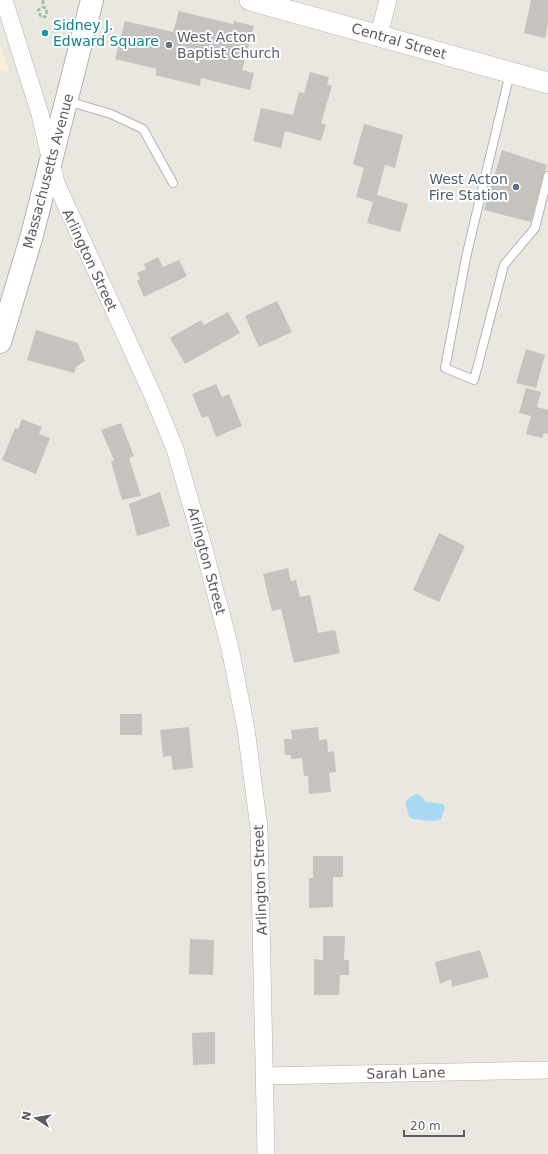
<svg xmlns="http://www.w3.org/2000/svg" width="548" height="1154" viewBox="0 0 548 1154" font-family="'DejaVu Sans',sans-serif">
<style>
.commercial{fill:#f9eed7}
.water{fill:#a7d8f4}
.building{fill:#c6c2be}
.lines{fill:none;stroke-linecap:round;stroke-linejoin:round}
.service-casing{stroke:#b1b3b7;stroke-width:10}
.minor-casing{stroke:#b1b3b7;stroke-width:18}
.tertiary-casing{stroke:#b1b3b7;stroke-width:22}
.secondary-casing{stroke:#b0b3b7;stroke-width:24}
.path{stroke:#9ac0a1;stroke-width:2.5;stroke-dasharray:4 2;stroke-linecap:butt}
.service{stroke:#fff;stroke-width:8}
.minor{stroke:#fff;stroke-width:17}
.tertiary{stroke:#fff;stroke-width:21}
.secondary{stroke:#fff;stroke-width:22}
.culture-dot{fill:#0f9aa8;stroke:#fff;stroke-width:1.5}
.worship-dot{fill:#6b7280;stroke:#fff;stroke-width:1.5}
.service-dot{fill:#5c6f8a;stroke:#fff;stroke-width:1.5}
.labels{text-anchor:middle;stroke-width:4;stroke-linejoin:round;paint-order:stroke}
.culture-label{font-size:14px;fill:#0d838f;stroke:#fff;text-anchor:start}
.worship-label{font-size:14px;fill:#5b616d;stroke:#fff;text-anchor:start}
.street-label{font-size:14px;fill:#595c60;stroke:#fff}
.service-label{font-size:14px;fill:#4e5e75;stroke:#fff;text-anchor:end}
</style>
<rect width="100%" height="100%" fill="#eae7e0"/>
<!-- commercial -->
<path class="commercial" d="M0,45l9,26 -9,-1z"/>
<!-- water -->
<path class="water" d="M417,794l3,1 6,7 17,2 2,4 -4,11c-8,4 -19,0 -29,0l-3,-3 -4,-13 5,-6z"/>
<!-- building -->
<path class="building" d="M531,0h17v23l-3,15 -21,-5z
M179,11l54,13 1,-3 20,5 -12,44 12,3 -4,17 -49,-12 -1,8 -45,-11 2,-6 -42,-10 10,-38 48,11z
M310,72l19,5 -2,7 5,2 -11,37 5,2 -5,16 -36,-10 -4,17 -28,-7 8,-33 32,7 6,-23 5,1z
M364,124l39,11 -8,33 -10,-3 -8,30 31,9 -8,28 -33,-9 6,-21 -17,-5 8,-29 -11,-4z
M502,150l45,15 -16,57 -47,-12z
M158,257l5,10 16,-7 8,16 -43,21 -7,-16 3,-2 -3,-6 9,-4 -2,-5z
M277,301l15,31 -33,15 -14,-31z
M228,312l12,21 -55,31 -15,-26 31,-18 3,5z
M36,330l42,13 7,18 -9,6 -2,6 -47,-13z
M526,349l19,6 -9,33 -20,-5z
M216,384l6,13 7,-3 13,32 -26,11 -8,-21 -6,2 -10,-24z
M526,388l15,4 -4,15 11,3v24l-4,-1 -2,5 -16,-4 5,-18 -12,-3z
M22,419l20,8 -3,7 11,4 -14,36 -34,-14 13,-32 3,1z
M121,423l13,33 -5,2 12,38 -19,4 -11,-38 3,-2 -13,-30z
M160,492l10,34 -33,10 -8,-32z
M439,533l26,13 -26,56 -26,-12z
M288,568l3,13 5,-1 4,17 10,-2 8,38 17,-3 5,23 -46,10 -13,-54 -9,2 -9,-37z
M120,714h22v21h-22z
M189,727l4,41 -20,2 -2,-14 -8,1 -3,-27z
M318,727l1,13 8,-1 1,13 6,-1 2,21 -7,1 2,19 -22,2 -1,-18h-4l-2,-18 -11,1v-4h-6l-1,-16h8l-1,-9z
M313,856h30v21h-10v30l-24,1v-30h4z
M323,936h22l-1,24h5v15h-9l-1,20h-25v-36l9,1z
M190,939l24,1 -1,35 -24,-1z
M480,950l9,27 -37,10 -1,-8 -11,5 -5,-22z
M215,1032v32l-22,1 -1,-32z"/>
<g class="lines">
<defs>
<path id="service" d="M510,73l-43,180 -22,115 29,12 30,-115 31,-37 13,-52
M67,101l44,13 32,15 30,54"/>
<path id="minor" d="M4,0l36,114 16,69 98,215 21,51 29,100 26,99 16,81 13,99 7,326
M379,35l9,-35
M265,1076l283,-6"/>
<path id="tertiary" d="M250,0l298,83"/>
<path id="secondary" d="M0,342l32,-107 60,-235"/>
</defs>
<!-- service casing -->
<use href="#service" class="service-casing"/>
<!-- minor casing -->
<use href="#minor" class="minor-casing"/>
<!-- tertiary casing -->
<use href="#tertiary" class="tertiary-casing"/>
<!-- secondary casing -->
<use href="#secondary" class="secondary-casing"/>
<!-- path -->
<path class="path" d="M43,0v7l3,1 1,6 -2,3h-4l-3,-7 5,-3"/>
<!-- service -->
<use href="#service" class="service"/>
<!-- minor -->
<use href="#minor" class="minor"/>
<!-- tertiary -->
<use href="#tertiary" class="tertiary"/>
<!-- secondary -->
<use href="#secondary" class="secondary"/>
</g>
<!-- markers -->
<circle class="culture-dot" cx="45" cy="33" r="4"/>
<circle class="worship-dot" cx="169" cy="45" r="4"/>
<circle class="service-dot" cx="516" cy="187" r="4"/>
<g class="labels">
<!-- culture labels -->
<g class="culture-label">
<text x="53" y="30">Sidney J.<tspan x="53" dy="16">Edward Square</tspan></text>
</g>
<!-- worship labels -->
<g class="worship-label">
<text x="177" y="42">West Acton<tspan x="177" dy="16">Baptist Church</tspan></text>
</g>
<!-- street labels -->
<g class="street-label">
<text transform="translate(399 41) rotate(16)" y="5">Central Street</text>
<text transform="translate(48 171) rotate(-75)" y="5">Massachusetts Avenue</text>
<text transform="translate(90 260) rotate(65)" y="5">Arlington Street</text>
<text transform="translate(207 561) rotate(75)" y="5">Arlington Street</text>
<text transform="translate(260 880) rotate(-92)" y="5">Arlington Street</text>
<text transform="translate(406 1073) rotate(-1)" y="5">Sarah Lane</text>
</g>
<!-- service labels -->
<g class="service-label">
<text x="508" y="184">West Acton<tspan x="508" dy="16">Fire Station</tspan></text>
</g>
</g>
<!-- north arrow -->
<g transform="translate(36 1118) rotate(282)" stroke="#ffffff" stroke-width="3" paint-order="stroke">
<path d="M0-3L7 15L0 10L-7 15Z" fill="#595c60"/>
<text y="-6" font-size="11" font-weight="bold" text-anchor="middle" fill="#595c60">N</text>
</g>
<!-- scale -->
<path d="M404 1130v6h60v-6" fill="none" stroke="#595c60" stroke-width="2"/>
<text x="410" y="1130" font-size="12" fill="#595c60" stroke="#ffffff" stroke-width="3" paint-order="stroke">20 m</text>
</svg>
